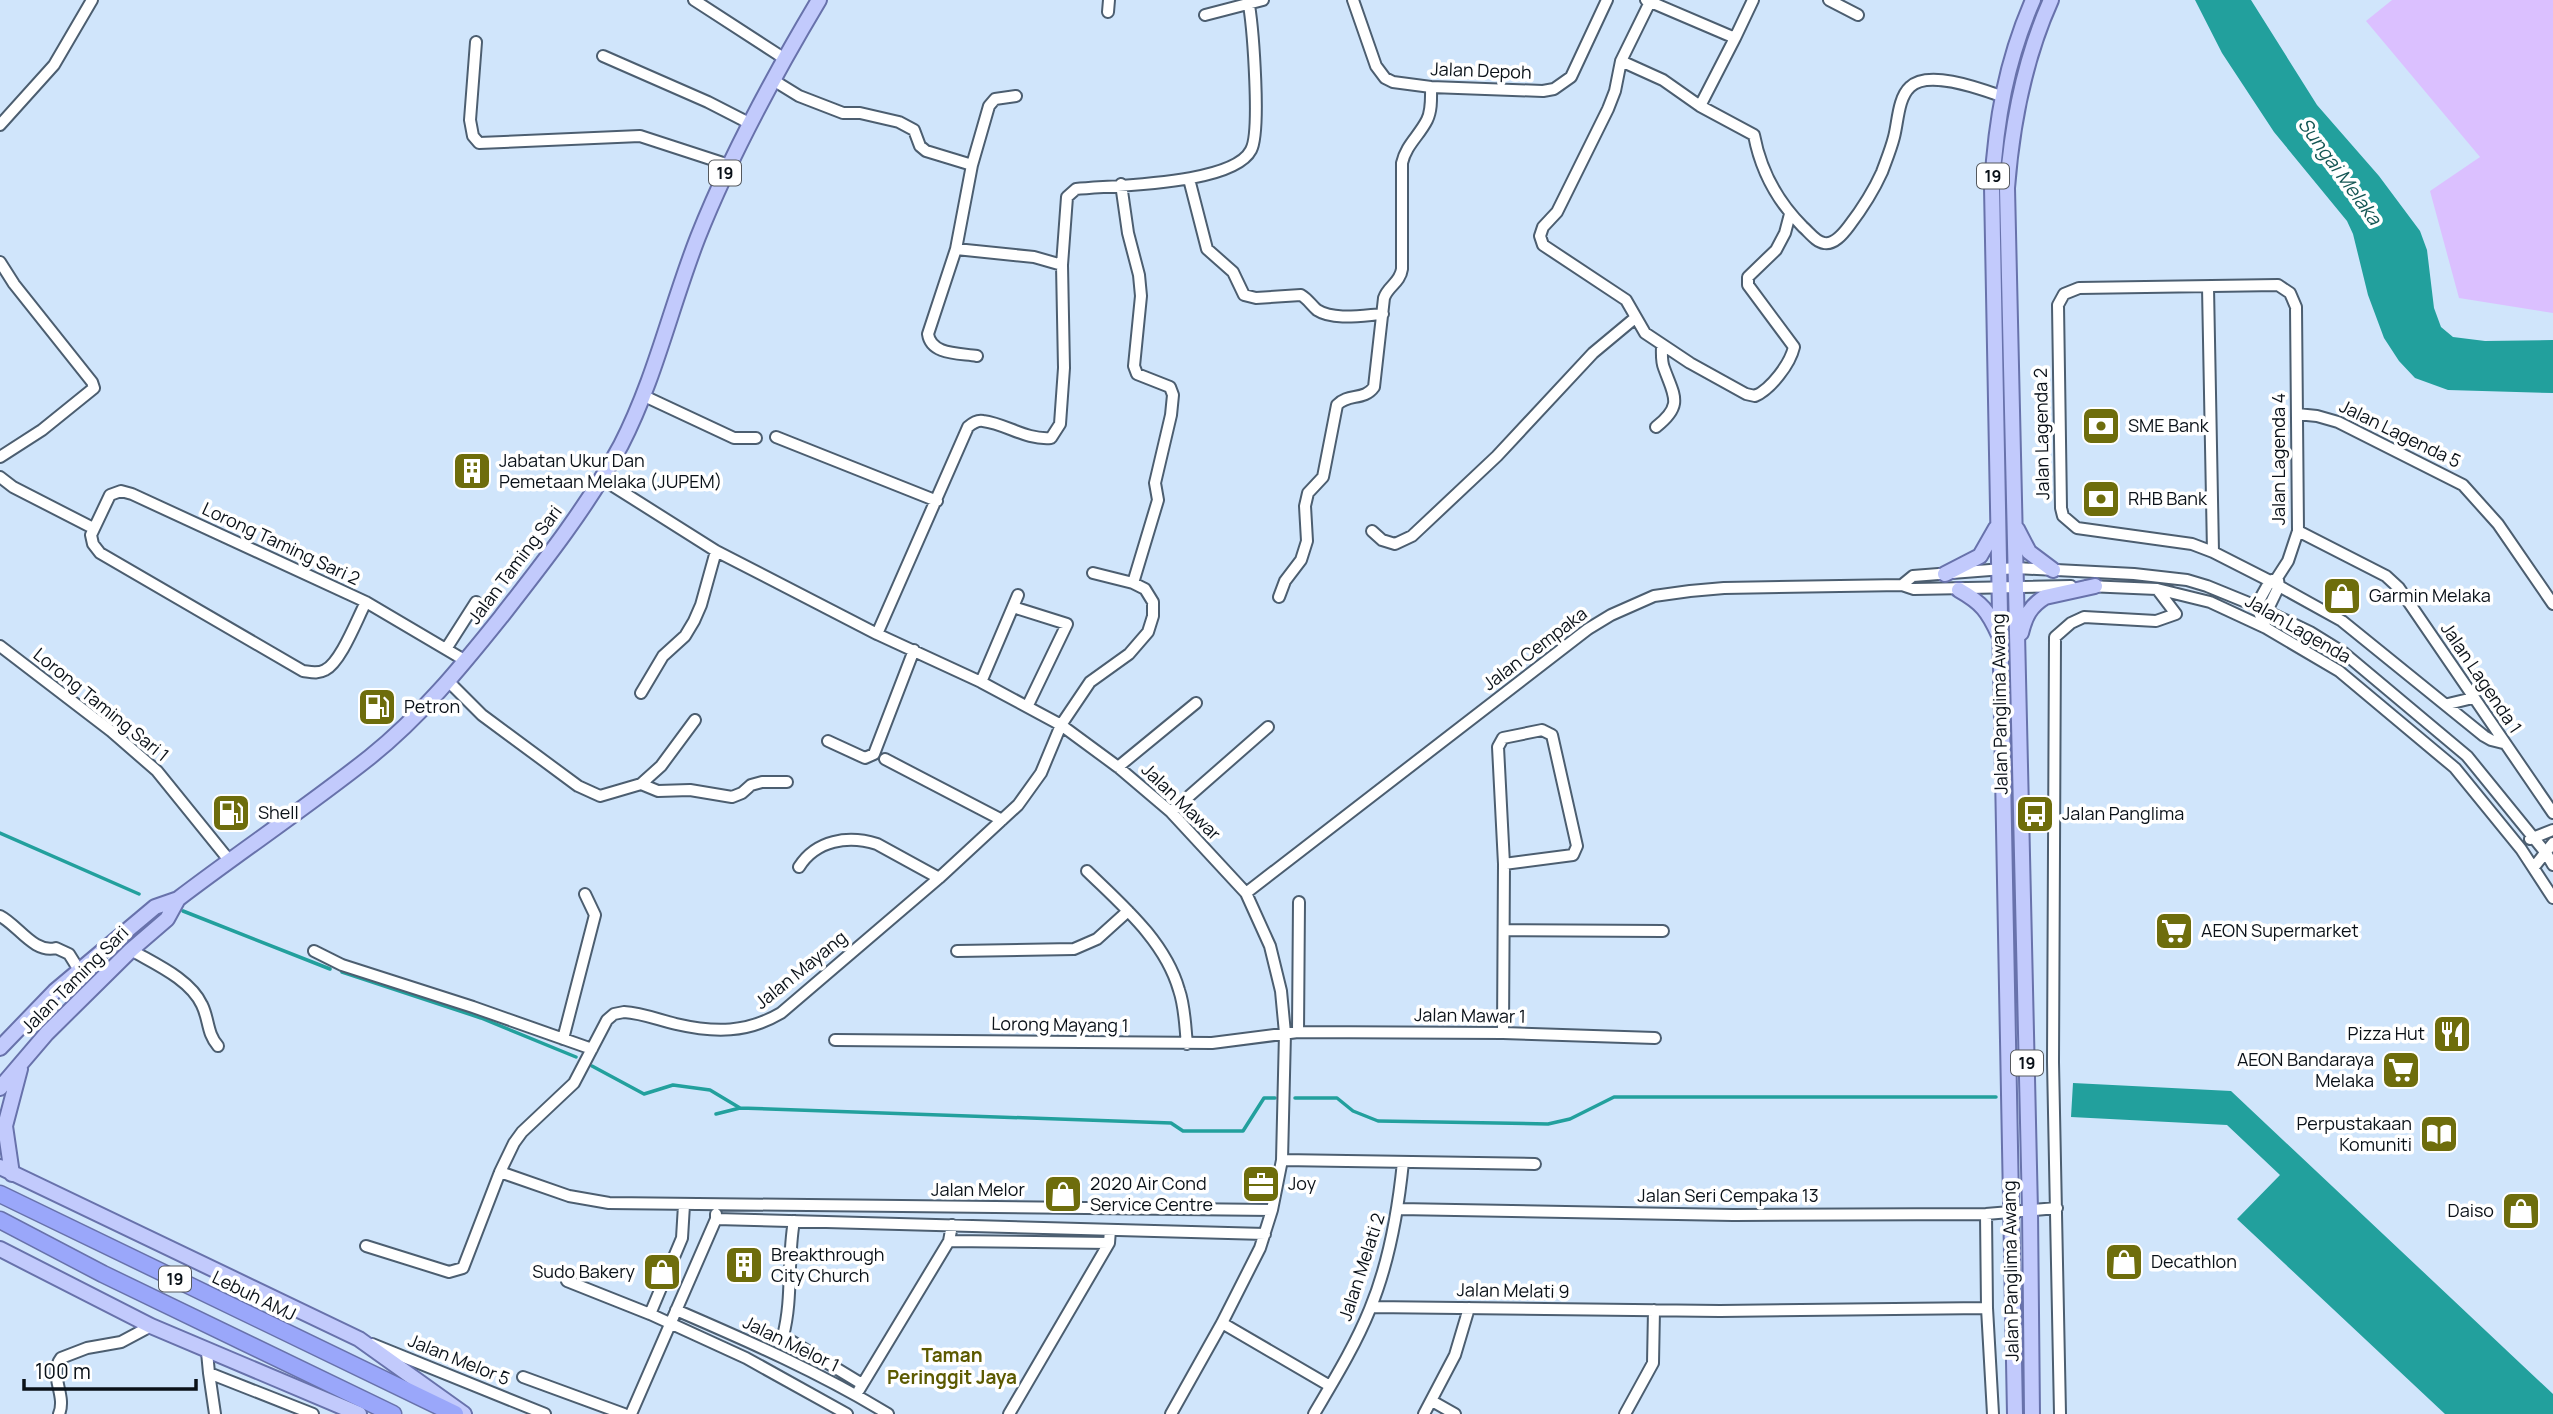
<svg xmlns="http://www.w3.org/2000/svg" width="2553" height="1414" viewBox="0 0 2553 1414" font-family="Manrope,sans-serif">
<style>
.green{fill:#dbc0ff}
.water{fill:#22a09d}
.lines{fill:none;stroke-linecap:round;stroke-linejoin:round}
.stream{stroke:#22a09d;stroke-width:3.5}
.minor-casing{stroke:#4c5e70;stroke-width:14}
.major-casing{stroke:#6872ab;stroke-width:18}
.highway-casing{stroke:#6872ab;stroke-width:19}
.minor{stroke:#fff;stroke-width:10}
.major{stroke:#c2cafc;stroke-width:14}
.highway{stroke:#9aa7fa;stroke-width:16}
.labels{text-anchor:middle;stroke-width:7;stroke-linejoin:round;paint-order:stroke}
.shield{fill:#fff;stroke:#54585d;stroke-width:2}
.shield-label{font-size:16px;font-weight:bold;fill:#0a1118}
.street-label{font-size:18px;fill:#0a1118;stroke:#fff}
.poi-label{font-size:18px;fill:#0a1118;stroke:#fff;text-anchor:start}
.water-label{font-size:19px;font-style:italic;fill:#145654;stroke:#fff}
.neighbourhood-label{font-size:19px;font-weight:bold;fill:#5c5a00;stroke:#fff}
</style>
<rect width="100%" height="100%" fill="#d0e5fb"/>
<!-- green -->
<path class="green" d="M2392,0h161v313l-94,-15 -29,-107 50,-34 -114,-136z"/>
<!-- water -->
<path class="water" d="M2195,0h56l66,105 62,71 41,55 7,19 7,58 7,19 12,10 32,4 68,-1v53l-105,-3 -33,-12 -16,-17 -15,-23 -16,-43 -15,-61 -6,-13 -73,-89 -52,-79z
M2073,1083l158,8 322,303v20h-108l-208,-195 43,-44 -53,-50 -156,-8z"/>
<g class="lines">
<!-- stream -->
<path class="stream" d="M0,833l139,61
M183,911l147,58
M342,972l139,46 95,39
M592,1066l52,28 29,-9 37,5 30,18 431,15 12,8h60l21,-33h11
M1295,1098h42l16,13 25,10 170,3 22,-5 44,-22h382
M716,1114l24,-6"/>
<defs>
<path id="minor" d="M694,0l91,59
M1353,0l23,66 9,12 8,4 38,5 112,4 11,-2 17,-12 36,-77
M1646,0l89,38 18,-38
M1829,0l29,15
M1650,2l-29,59 -6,30 -7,18 -51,103 -14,15 -3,9 3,9 83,55 19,33 45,30 56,31 9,2c16,-7 35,-32 39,-49l-46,-62v-8l28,-27 9,-17 5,-19
M1108,12l1,-12
M1205,15l58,-15
M476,42l-6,78 3,16 6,7 161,-7 89,29
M603,56l105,46 41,21
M1621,61l42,19 37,26 54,29c7,37 23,66 49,92 6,5 13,15 21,16 10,2 19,-9 25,-17 13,-17 24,-34 33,-54 4,-11 9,-23 12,-35 4,-15 4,-39 16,-50 18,-18 71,2 91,9
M773,80l26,16 44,17h17l39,9 15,8 6,16 6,5 46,14 -16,84 -28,85c3,21 31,19 49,22
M1700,106l35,-68
M0,125l54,-60 38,-65
M972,165l17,-59 6,-7 21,-3
M1189,179l18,70 26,23 11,23 12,3 45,-3c7,4 10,10 16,15 17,11 48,5 66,4
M1121,184l7,49 11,42 2,21 -7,70 3,8 33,13 3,8 -2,20 -16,68 3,17 -25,83
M956,249l78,8 28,8
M0,262l14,22 78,98 2,6 -52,42 -42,27
M2208,287l5,265
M642,395l92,43h22
M2297,414l20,2 21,6 125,63 35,39 55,80
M1656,427c28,-22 18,-31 8,-59 -3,-7 -2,-16 -2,-23
M776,437l161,64
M0,477l13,10 80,41
M602,479l114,72 161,83 104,48 80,43 57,42 53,45 75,81 24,53 11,45 4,42 -3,127 -10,50 -12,38 -38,75 -51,91
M1372,531l10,9 13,4 17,-8 85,-80 96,-103 42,-35
M2298,531l88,45 13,12 154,225
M1902,585l11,-9 103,-8 118,6 53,6 20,6 49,20 54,26 34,21 123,103 79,97 7,12
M2087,586l70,3 53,13 56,26 73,43 116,97 66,81 32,49
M1279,597l6,-16 16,-21 6,-19 -2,-35 3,-13 15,-16 14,-72c11,-12 27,-4 37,-18l10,-89c4,-12 16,-15 18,-29v-106c4,-18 17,-27 25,-43 5,-10 4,-23 4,-33
M366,602c-9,17 -25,60 -41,68 -7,4 -14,2 -22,1l-203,-118 -7,-9 -2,-9 19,-40 11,-4 11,3 234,108 100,59
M1013,607l54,17 -39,81
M2267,611l12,-25 -1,-6
M2266,628l-10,-22 14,-25 7,-3 11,-17 10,-30 -2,-224 -6,-14 -12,-8 -199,3 -15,6 -6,11 3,203 2,8 14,12 115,16 21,8 57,29 72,40 142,115 7,4 12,3
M877,634l91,-207c5,-4 9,-7 15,-6 24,3 42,19 68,17l9,-14 4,-56 -2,-103 5,-68 9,-8c38,-4 157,-4 175,-39 10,-18 2,-120 -2,-145
M0,646l111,85 46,40 72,89
M446,649l30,-47
M448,681l34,34 96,71 22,10 41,-12 20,-18 34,-46
M981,682l37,-87
M641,693l22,-37 22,-20 9,-15 7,-16 15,-54
M2448,704l25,-6
M828,741l37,17 9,-4 40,-104
M885,759l117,61
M1118,767l78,-64
M641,784l17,7 32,-1 42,7 10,-4 9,-8 11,-3h25
M1171,812l97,-85
M2530,839l23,-9
M799,867c17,-27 49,-32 78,-23l62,34
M2534,867l19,-24
M1087,871c35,34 78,70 92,119 6,17 6,36 8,54
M1246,893l342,-264 23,-14 43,-19 36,-5 34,-3 178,-3 12,4 157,-3
M0,916c18,9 34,38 56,32l13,6 10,16
M1504,930l159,1
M131,950c24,14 59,29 71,55 7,14 5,29 16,41
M314,951l28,14 131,42 119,42
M957,951l117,-2 23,-10 31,-28
M1298,1032l1,-130
M1503,1033l1,-169 -6,-117 5,-9 39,-8 10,5 25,111 -4,9 -69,9
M563,1039l32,-124 -10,-21
M835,1040l377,3 86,-11 205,1 152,5
M1282,1160l253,4
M500,1172l69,24 40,7 663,7
M1399,1209l334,6 253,-1 71,-6
M1986,1214l1,94 6,106
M716,1219l549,15
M794,1221c-7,39 -1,77 -11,115l79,48
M949,1241l160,2
M366,1246l83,26 14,-4 37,-96 14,-29 8,-11 52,-49 33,-63 7,-6 10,-2c18,1 35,8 52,12 39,9 71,9 105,-11l158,-135 79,-73 23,-32 20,-48 29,-43 39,-28 19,-22 5,-16v-14l-8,-13 -12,-6 -40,-10
M567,1281l83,33 96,44 101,56
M1371,1307l349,4 267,-3
M676,1310c72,31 145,63 212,104
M650,1314l32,-76 2,-33
M1222,1323l108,63
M372,1344l173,70
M207,1352l2,21 104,41
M209,1373l6,41
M523,1377l101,37
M859,1390l90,-149 3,-16
M1432,1401l23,13
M59,1414c8,-19 -11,-39 2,-56l26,-10 34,-6 30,-16
M631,1414l85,-195v-5
M1009,1414l100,-171 1,-13
M1314,1414c20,-34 41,-68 56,-105 19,-46 28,-97 33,-147
M1424,1414l31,-59 14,-47
M1625,1414l28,-51 1,-53
M2060,1414l-7,-352 2,-425 16,-14 13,-6 72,4 20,-7 -19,-25"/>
<path id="major" d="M2017,529l12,23 24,18
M1945,574l35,-18 16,-28
M1959,590c23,13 29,21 40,45
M2021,633c4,-16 9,-27 24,-36l50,-11
M0,1048l55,-57 100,-84 23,-8c63,-48 129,-92 192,-142 50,-40 91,-90 131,-140 43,-55 87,-111 120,-172 34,-66 50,-139 77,-208 33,-83 75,-160 121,-237
M0,1088l47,-55 84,-83 36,-31 11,-20
M0,1167l359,172 105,75
M12,1174l-7,-48 15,-57
M0,1249l151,77 208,88
M2015,1414l-23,-1227c4,-67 14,-125 41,-187
M2032,1414l-2,-203 -23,-1023c5,-65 17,-128 44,-188"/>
<path id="highway" d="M0,1194l455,220
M0,1220l103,54 290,140"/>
</defs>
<!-- minor casing -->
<use href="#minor" class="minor-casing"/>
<!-- major casing -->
<use href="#major" class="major-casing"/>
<!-- highway casing -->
<use href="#highway" class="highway-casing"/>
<!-- minor -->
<use href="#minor" class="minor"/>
<!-- major -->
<use href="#major" class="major"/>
<!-- highway -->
<use href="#highway" class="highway"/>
</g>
<!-- icons -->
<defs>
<symbol id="bank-square" viewBox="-11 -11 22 22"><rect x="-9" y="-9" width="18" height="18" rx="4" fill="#6e6d0c" stroke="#fff"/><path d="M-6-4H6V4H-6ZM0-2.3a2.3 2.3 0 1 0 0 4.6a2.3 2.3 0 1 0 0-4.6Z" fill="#fff"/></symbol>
<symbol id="building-square" viewBox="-11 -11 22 22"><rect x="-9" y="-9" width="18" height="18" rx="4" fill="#6e6d0c" stroke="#fff"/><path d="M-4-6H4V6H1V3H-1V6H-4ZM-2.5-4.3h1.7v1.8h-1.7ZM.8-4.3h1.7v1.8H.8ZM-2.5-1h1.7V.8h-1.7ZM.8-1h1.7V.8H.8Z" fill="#fff"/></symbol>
<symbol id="shop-square" viewBox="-11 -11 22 22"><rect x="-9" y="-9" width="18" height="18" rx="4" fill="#6e6d0c" stroke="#fff"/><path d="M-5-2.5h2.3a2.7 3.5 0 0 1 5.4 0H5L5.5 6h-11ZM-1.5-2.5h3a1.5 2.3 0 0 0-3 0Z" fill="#fff"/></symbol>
<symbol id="fuel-square" viewBox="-11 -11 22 22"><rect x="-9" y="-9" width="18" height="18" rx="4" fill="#6e6d0c" stroke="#fff"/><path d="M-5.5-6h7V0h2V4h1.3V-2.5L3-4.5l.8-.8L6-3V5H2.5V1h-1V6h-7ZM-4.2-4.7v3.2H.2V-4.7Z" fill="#fff"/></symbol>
<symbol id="bus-square" viewBox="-11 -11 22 22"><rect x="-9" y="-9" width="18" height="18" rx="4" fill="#6e6d0c" stroke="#fff"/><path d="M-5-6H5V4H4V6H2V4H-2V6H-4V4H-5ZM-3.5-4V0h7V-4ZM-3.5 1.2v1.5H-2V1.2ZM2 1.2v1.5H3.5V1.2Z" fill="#fff"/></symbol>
<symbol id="supermarket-square" viewBox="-11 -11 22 22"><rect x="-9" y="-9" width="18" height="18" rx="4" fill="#6e6d0c" stroke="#fff"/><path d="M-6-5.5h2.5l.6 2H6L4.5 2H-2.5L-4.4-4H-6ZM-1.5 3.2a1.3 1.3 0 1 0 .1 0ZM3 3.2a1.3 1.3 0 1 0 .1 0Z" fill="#fff"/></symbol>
<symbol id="restaurant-square" viewBox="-11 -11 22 22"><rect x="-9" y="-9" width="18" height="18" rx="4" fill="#6e6d0c" stroke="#fff"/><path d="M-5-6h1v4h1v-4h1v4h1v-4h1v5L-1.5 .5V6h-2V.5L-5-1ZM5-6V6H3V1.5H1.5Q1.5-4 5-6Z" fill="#fff"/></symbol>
<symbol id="library-square" viewBox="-11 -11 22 22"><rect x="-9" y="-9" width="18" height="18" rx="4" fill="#6e6d0c" stroke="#fff"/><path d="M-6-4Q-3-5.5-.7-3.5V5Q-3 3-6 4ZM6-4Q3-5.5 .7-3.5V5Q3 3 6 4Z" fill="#fff"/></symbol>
<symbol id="office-square" viewBox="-11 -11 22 22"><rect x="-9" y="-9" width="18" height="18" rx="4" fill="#6e6d0c" stroke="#fff"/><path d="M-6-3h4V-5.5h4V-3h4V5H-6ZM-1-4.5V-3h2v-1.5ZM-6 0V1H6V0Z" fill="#fff"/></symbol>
</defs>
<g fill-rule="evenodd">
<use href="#bank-square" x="2079" y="404" width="44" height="44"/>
<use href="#building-square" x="450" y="449" width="44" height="44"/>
<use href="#bank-square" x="2079" y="477" width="44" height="44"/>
<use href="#shop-square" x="2320" y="574" width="44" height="44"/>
<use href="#fuel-square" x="355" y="685" width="44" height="44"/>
<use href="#fuel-square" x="209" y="791" width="44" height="44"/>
<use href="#bus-square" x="2013" y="792" width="44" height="44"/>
<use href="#supermarket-square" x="2152" y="909" width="44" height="44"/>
<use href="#restaurant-square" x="2430" y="1012" width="44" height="44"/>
<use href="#supermarket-square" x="2379" y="1048" width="44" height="44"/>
<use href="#library-square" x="2417" y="1112" width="44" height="44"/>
<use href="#office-square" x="1239" y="1162" width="44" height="44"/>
<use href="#shop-square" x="1041" y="1172" width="44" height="44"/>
<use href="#shop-square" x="2499" y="1189" width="44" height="44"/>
<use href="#shop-square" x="2102" y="1240" width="44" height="44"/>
<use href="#building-square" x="722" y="1243" width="44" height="44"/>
<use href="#shop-square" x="640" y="1250" width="44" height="44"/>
</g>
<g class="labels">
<!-- shield labels -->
<g class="shield">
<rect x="709" y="160.5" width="32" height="25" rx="5"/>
<rect x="1977" y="163.5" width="32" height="25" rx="5"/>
<rect x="2011" y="1050.5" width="32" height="25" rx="5"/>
<rect x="159" y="1266.5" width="32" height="25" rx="5"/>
</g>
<g class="shield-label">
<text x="725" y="179">19</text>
<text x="1993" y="182">19</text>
<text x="2027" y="1069">19</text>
<text x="175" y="1285">19</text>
</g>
<!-- street labels -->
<g class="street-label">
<text transform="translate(1481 71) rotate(2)" y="6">Jalan Depoh</text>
<text transform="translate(2042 434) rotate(-91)" y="6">Jalan Lagenda 2</text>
<text transform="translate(2400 434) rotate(26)" y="6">Jalan Lagenda 5</text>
<text transform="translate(2279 459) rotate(-90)" y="6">Jalan Lagenda 4</text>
<text transform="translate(281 544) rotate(25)" y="6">Lorong Taming Sari 2</text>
<text transform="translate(515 565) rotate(-53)" y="6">Jalan Taming Sari</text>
<text transform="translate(2298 629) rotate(30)" y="6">Jalan Lagenda</text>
<text transform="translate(1535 649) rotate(-37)" y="6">Jalan Cempaka</text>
<text transform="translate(2481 678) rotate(56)" y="6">Jalan Lagenda 1</text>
<text transform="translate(2000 704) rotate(-91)" y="6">Jalan Panglima Awang</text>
<text transform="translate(101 705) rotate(39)" y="6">Lorong Taming Sari 1</text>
<text transform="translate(1181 802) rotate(44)" y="6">Jalan Mawar</text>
<text transform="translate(801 970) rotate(-39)" y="6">Jalan Mayang</text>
<text transform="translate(75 980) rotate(-45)" y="6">Jalan Taming Sari</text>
<text transform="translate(1470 1016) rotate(1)" y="6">Jalan Mawar 1</text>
<text transform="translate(1060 1025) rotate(1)" y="6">Lorong Mayang 1</text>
<text x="978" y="1196">Jalan Melor</text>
<text x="1728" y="1202">Jalan Seri Cempaka 13</text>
<text transform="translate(1362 1267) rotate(-72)" y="6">Jalan Melati 2</text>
<text transform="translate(2011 1271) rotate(-91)" y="6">Jalan Panglima Awang</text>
<text transform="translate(1513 1291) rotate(1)" y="6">Jalan Melati 9</text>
<text transform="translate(254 1296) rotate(26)" y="6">Lebuh AMJ</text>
<text transform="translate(791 1344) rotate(26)" y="6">Jalan Melor 1</text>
<text transform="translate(459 1360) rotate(22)" y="6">Jalan Melor 5</text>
</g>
<!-- poi labels -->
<g class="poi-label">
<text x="2128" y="432">SME Bank</text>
<text x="499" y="467">Jabatan Ukur Dan<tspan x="499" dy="21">Pemetaan Melaka (JUPEM)</tspan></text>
<text x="2128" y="505">RHB Bank</text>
<text x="2369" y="602">Garmin Melaka</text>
<text x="404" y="713">Petron</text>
<text x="258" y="819">Shell</text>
<text x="2062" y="820">Jalan Panglima</text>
<text x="2201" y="937">AEON Supermarket</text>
<text x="2425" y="1040" text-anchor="end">Pizza Hut</text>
<text x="2374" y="1066" text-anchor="end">AEON Bandaraya<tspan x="2374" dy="21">Melaka</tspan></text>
<text x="2412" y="1130" text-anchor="end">Perpustakaan<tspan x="2412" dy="21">Komuniti</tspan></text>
<text x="1090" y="1190">2020 Air Cond<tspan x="1090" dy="21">Service Centre</tspan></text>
<text x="1288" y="1190">Joy</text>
<text x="2494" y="1217" text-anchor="end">Daiso</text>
<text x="771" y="1261">Breakthrough<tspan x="771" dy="21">City Church</tspan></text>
<text x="2151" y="1268">Decathlon</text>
<text x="635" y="1278" text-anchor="end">Sudo Bakery</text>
</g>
<!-- water labels -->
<g class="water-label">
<text transform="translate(2340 171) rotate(54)" y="7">Sungai Melaka</text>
</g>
<!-- neighbourhood labels -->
<g class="neighbourhood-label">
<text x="952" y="1362">Taman<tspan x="952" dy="22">Peringgit Jaya</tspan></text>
</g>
</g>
<!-- scale -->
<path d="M24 1379v10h172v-10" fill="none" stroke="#0a1118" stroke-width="3.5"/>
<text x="35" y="1379" font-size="21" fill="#0a1118" stroke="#ffffff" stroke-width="5" paint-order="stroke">100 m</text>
</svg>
